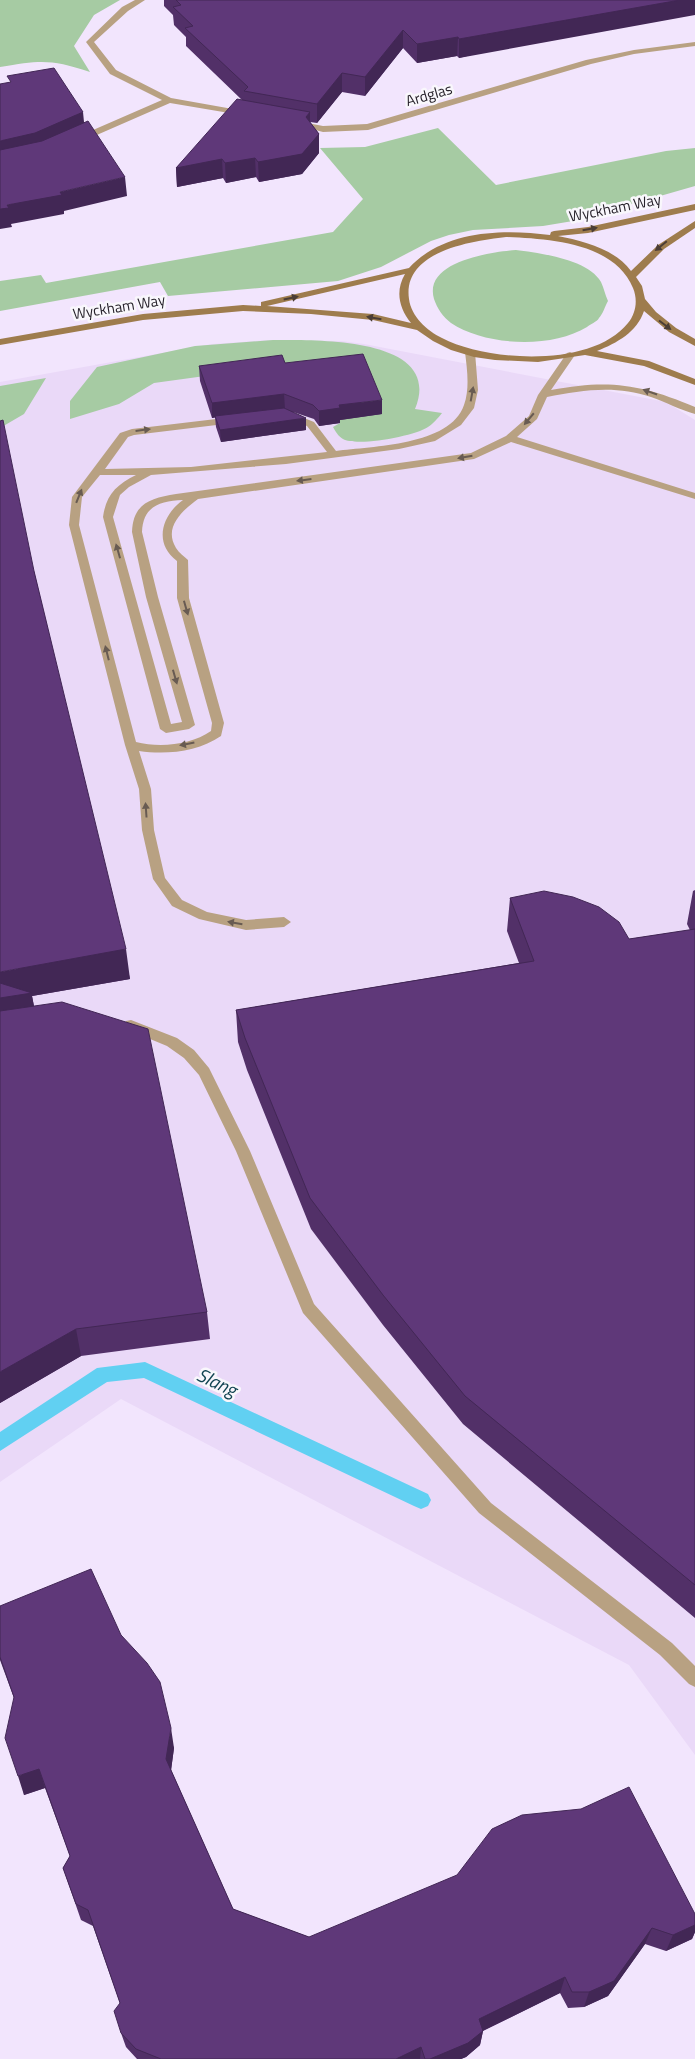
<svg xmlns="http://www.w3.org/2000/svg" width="695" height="2059" viewBox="0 0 695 2059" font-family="'Titillium Web',sans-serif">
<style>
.built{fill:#ead9f8}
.green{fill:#a6cba3}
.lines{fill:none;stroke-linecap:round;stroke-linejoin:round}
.stream{fill:#61d0f2;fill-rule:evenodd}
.service{fill:#b8a182;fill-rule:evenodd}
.minor{fill:#b8a182;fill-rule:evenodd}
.secondary{fill:#9e7c4d;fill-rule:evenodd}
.wall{fill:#523068}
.shaded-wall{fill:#422755}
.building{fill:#5f3879;stroke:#422755}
.oneway{fill:#4b3d35}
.oneway2{fill:#685b52}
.labels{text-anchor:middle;stroke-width:5;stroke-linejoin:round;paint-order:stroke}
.far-street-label{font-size:15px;fill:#27222b;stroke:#f9f7fc}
.water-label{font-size:19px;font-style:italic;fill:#124452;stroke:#f9f7fc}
</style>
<rect width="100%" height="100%" fill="#f2e5fd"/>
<!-- built -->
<path class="built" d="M270,340l71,1 23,3 302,58 29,18v1335l-66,-90 -508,-266 -121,83v-1100l212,-38z"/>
<!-- green -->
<path class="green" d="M0,0h120l-26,15 -20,31 16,26c-39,-13 -49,-12 -90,-5z
M438,128l58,57 170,-34 29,-3v38l-122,35 -30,5 -70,4 -24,5 -18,6 -50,26 -43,14 -170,15 -8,-14 -160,29v-30l41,-6 5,8 287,-51 30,-33 -43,-51 45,-1z
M516,250c23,3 72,9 85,32 3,6 4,13 7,19 -3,5 -5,13 -9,17 -2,4 -9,6 -12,9 -36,22 -101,19 -136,-4 -8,-6 -14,-15 -17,-24 -11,-38 58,-47 82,-49z
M273,340c41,0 172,-4 142,69l27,4c-4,5 -9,11 -14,14 -13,9 -71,20 -85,12 -4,-2 -8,-8 -10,-12l7,-4 -1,-3 -47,-56 -138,19 -35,21 -49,15v-18l27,-34 98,-21z
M46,378l-22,36 -24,14v-42z"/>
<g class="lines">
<!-- stream -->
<path class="stream" d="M145,1362l283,132 3,6 -3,6 -7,3 -7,-3 -270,-128 -37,4 -107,69v-19l97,-64z"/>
<!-- service -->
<path class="service" d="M470,349l5,3 3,38 -4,18 -13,17 -26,16 -36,8 -113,15 -135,11 -22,12 -9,8 -7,22 58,207 11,-2 -36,-125 -14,-65c1,-29 19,-34 44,-38l295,-41 35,-17 23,-20 9,-21 29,-42 3,-1 5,3 -24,35c58,-11 90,-6 144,17v7c-15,-4 -29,-12 -44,-17 -35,-12 -69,-7 -104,0l-10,22 -20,18 178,56v6l-184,-57 -37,17 -276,40c-15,11 -35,28 -22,49 3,5 8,8 12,12l1,38 35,125 -3,13c-23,16 -55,19 -82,15l12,38 3,41 11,48 17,22 25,12 39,8 38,-3 7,5 -7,5 -38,3 -47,-11 -27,-13 -19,-27 -11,-49 -3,-41 -14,-44 -56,-220 3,-28 48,-64 12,-4 101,-12 5,3 -5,3 -99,12 -6,2 -23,32 86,-2 136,-15 -20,-26 -22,-9 -1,-2 5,-3 25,10 22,29c36,-5 114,-5 128,-46 6,-17 3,-36 1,-53zM100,475h36c-20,10 -30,20 -33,42l57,212 6,4 23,-4 6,-4 -37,-128 -16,-65c1,-26 18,-31 41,-32 -21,15 -30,43 -6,61v37l35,125 -1,8c-20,14 -51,17 -75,11l-57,-217 3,-28z
M131,1020l46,18 17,12 15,18 41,83 64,153 177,199 181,140 23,23v21l-6,-3 -29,-29 -181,-142 -176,-200 -67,-162 -37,-76 -15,-17 -17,-12 -41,-17 -2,-4 2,-4z"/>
<!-- minor -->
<path class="minor" d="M135,0h10l-17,11 -34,31 22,28 55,28 73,13 3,1v4l-77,-13 -87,38h-6v-4l85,-37 -52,-26 -24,-32 36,-35z
M695,42v4l-61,8 -43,10 -223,66 -45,2 -30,-8 4,-3 26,5 44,-2 219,-64 48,-10z"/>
<!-- secondary -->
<path class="secondary" d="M695,204v6l-107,23 -30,3c25,5 57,13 73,35l27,-26 37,-24v7l-31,21 -28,28 6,9 3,13 11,13 20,16 19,11v7l-26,-14 -25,-21c-7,21 -27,32 -47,40l52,10 46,18v6l-51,-19 -59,-11 -47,7 -43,-2 -21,-3 -23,-7 -18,-9 -16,-11 -44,-10 -62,-6 -68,-3 -100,9 -143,25v-6l143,-25 100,-9 18,1v-4l148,-34c35,-38 94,-39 141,-33l1,-3 3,-1 34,-4zM506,237c42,2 108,5 127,51 5,12 3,25 -5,35 -36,45 -140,39 -186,15 -15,-7 -31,-22 -33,-39 -7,-48 63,-58 97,-62zM405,274c-10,17 -6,34 6,49l-38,-9 -106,-8z"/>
</g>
<!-- wall -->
<path class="wall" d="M164,0h531l-236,58 -2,-2 -40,7 -14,-15 -38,48 -23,-4 -25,31 -7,-1 9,12v19l-17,21 -43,8 -3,-5 -30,6 -3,-5 -46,9 -1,-19 66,-68 -56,-54v-9l-12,-12 -1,-10 -9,-9z
M285,363l97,51 -42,6v3l-21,3 -5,-7 -21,-7 13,18 -85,12 -5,-15 -1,-10 -3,1 -12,-37 -1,-15z
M34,571l96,408 -98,17 2,10 173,306 3,27 -129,17 -81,47z
M695,890v728l-232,-194 -80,-99 -72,-96 -64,-159 -9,-28 -2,-32 283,-47 -12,-32 3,-33 119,41 61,-9 -3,-6 6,-33z
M0,1606l121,29 53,113 -3,22 62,139 76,28 386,-23v18l-3,7 -26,12 -21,-7 -37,52 -24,11 -16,1 -8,-15 -77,38 -3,14 -14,12 -5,2h-324l-11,-12 -5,-14 -1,-30 -27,-77 -12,-6 -18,-52 7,-12 -25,-68 -21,7 -10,-97 -14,-38z"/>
<!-- shaded-wall -->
<path class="shaded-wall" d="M680,0h15v15l-236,43v-19z
M403,30v18l-38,48v-19z
M458,37l-1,19 -40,7v-19z
M342,73v19l-25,31v-19z
M83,112l2,20 -85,29v-20z
M310,112v19l-4,-14z
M319,134v19l-17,21 -43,8 -1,-20z
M255,158l1,19 -30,6 -1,-20z
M222,159l1,19 -46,9 -1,-19z
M125,177l2,19 -63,15v3l-53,10 1,3 -12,2v-20l7,-4 53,-13z
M284,394l1,15 -73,9v-15z
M382,400v14l-42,6v3l-21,3v-15l20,-6z
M306,418v12l-85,12 -1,-12z
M126,949l4,30 -98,17 5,26 -37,6v-56z
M76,1329l5,27 -81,47v-31z
M171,1728l3,20 -4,30 -4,-19z
M39,1769l6,19 -21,7 -6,-19z
M695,1925v7l-3,7 -26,12 7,-16z
M652,1928l-7,16 -37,52 -24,11 5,-15z
M565,1977l-5,16 -84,41 3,-15z
M483,2031l-3,14 -14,12 -5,2h-31z
M421,2047l-1,12h-24z"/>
<!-- building -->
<path class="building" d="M176,0h504l-221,39 -1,-2 -41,7 -14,-14 -38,47 -23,-4 -25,31 -73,-13 4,-4 -63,-59 8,-2 -20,-19 8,-2z
M54,68l29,44 -48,21 -35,8v-57l11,-2 -4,-6z
M237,99l73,13 -4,5 13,17 -17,20 -44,8 -3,-4 -30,5 -3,-4 -46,9z
M88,121l37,56 -65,15 2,3 -55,10 2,3 -9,1v-59l42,-9z
M363,354l19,46 -43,5 1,3 -21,3 -6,-6 -29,-11 -72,9 -13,-37 83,-11 3,8z
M284,408l22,10 -86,12 -5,-14z
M3,420l31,151 92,378 -126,23v-551z
M544,891l29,6 26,10 20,15 10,17 66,-10v656l-230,-189 -82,-101 -73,-97 -65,-160 -9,-28 298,-49 -24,-63z
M0,983l32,10 -32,5z
M62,1002l86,27 59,283 -131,17 -76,43v-361z
M91,1569l30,66 26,28 13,19 11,46 -5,31 67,150 76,28 148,-62 35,-46 30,-14 59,-6 48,-22 66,127v11l-22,10 -21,-7 -38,53 -25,11h-17l-7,-15 -86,42 4,12 -15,12 -38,16h-5l-4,-12 -25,12h-235l-25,-10 -15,-16 -7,-22 6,-8 -32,-93 -12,-6 -13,-36 7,-12 -31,-87 -21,7 -13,-38 9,-41 -14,-40v-51z"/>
<!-- one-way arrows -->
<defs><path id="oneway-solid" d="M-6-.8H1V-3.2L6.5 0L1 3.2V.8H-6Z" transform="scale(1.25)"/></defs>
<g class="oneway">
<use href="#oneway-solid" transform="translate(590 229) rotate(-10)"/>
<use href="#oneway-solid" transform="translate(661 246) rotate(141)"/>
<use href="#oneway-solid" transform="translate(291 298) rotate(-12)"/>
<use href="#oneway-solid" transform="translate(374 318) rotate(-170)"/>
<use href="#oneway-solid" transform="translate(665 325) rotate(37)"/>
</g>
<g class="oneway2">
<use href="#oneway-solid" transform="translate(650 392) rotate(-161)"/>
<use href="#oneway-solid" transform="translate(472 394) rotate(-80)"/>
<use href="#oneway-solid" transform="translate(529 419) rotate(130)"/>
<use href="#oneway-solid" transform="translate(143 430) rotate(-7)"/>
<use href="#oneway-solid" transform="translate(465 457) rotate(170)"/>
<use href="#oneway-solid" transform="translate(304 480) rotate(173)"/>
<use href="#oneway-solid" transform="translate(79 496) rotate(-68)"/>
<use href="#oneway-solid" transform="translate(118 551) rotate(-106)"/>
<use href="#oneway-solid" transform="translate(186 608) rotate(74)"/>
<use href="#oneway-solid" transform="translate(107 653) rotate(-104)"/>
<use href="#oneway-solid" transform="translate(175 677) rotate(74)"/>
<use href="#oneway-solid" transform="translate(187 744) rotate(169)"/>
<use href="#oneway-solid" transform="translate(146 810) rotate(-94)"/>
<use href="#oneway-solid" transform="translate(235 923) rotate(-170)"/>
</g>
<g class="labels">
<!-- far-street labels -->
<g class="far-street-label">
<text transform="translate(429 95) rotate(-16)" y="5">Ardglas</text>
<text transform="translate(615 208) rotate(-11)" y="5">Wyckham Way</text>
<text transform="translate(119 307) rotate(-9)" y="5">Wyckham Way</text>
</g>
<!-- water labels -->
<g class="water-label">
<text transform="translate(217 1382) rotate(25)" y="7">Slang</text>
</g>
</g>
</svg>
